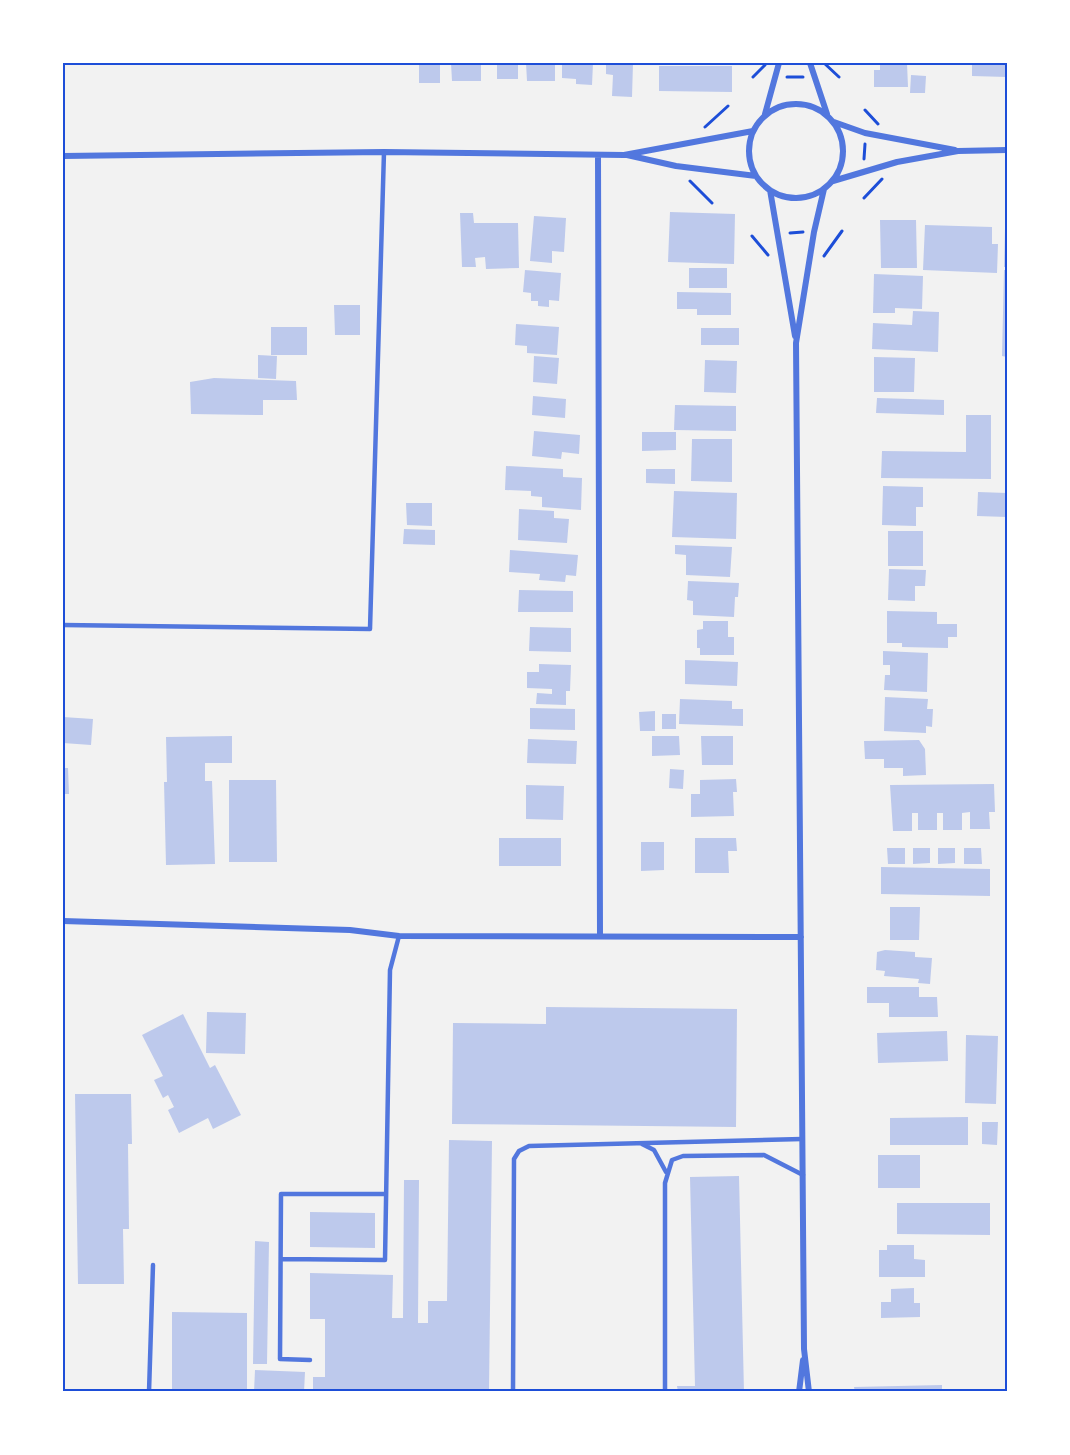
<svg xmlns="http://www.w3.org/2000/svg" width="1070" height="1455" viewBox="0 0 1070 1455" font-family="'Sofia Sans Condensed',sans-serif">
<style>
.building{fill:#bdc9ec}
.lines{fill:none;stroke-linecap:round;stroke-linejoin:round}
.path{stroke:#1d4ed8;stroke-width:3}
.service{stroke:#5277de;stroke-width:4.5}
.minor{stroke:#5277de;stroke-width:6}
.neatline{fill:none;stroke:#1d4ed8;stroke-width:2}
</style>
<rect width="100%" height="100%" fill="#f2f2f2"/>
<!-- building -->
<path class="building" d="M419,63h21v20h-21z
M451,63h30v18h-29z
M497,63h21v16h-21z
M526,63h29v18h-28z
M562,63h31l-1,22 -16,-1v-5l-14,-1z
M606,63h27l-1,34 -20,-1 1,-21 -7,-1z
M880,63h27l1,24h-34v-17h6z
M972,63h35v14l-35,-1z
M659,66h73v26l-73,-1z
M911,75l15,1 -1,17h-15z
M670,212l65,2 -1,50 -66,-2z
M460,213h13l1,10h44l1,45 -33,1 -1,-12 -10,1 1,9h-14z
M534,216l32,2 -2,34 -12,-1v12l-22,-2z
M880,220h36l1,48h-36z
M925,225l67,2v17h6l-1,29 -74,-3z
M1005,228h2v39h-3z
M689,268h38v20h-38z
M525,270l36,3 -2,28 -10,-1v7l-11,-1v-5h-7v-8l-8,-1z
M1004,270h3v87l-5,-1z
M874,274l49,2 -1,33 -27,-1v5h-22z
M677,292l54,1v22h-34v-6h-20z
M334,305h26v30h-25z
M913,311l26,1 -1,40 -66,-3 1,-26 39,2z
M516,324l43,3 -2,28 -30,-2v-7l-12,-1z
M271,327h36v28h-36z
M701,328h38v17h-38z
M258,355l19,1 -1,23 -18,-1z
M534,356l25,2 -2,26 -24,-2z
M874,357l41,1 -1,34h-40z
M705,360l32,1 -1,32 -32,-1z
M214,378l82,3 1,19h-34v15l-72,-1 -1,-32z
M533,396l33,3 -1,19 -33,-3z
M877,398l67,2v15l-68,-2z
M675,405l61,1v25l-62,-1z
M966,415h25v64l-110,-1 1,-27 84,1z
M534,431l46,4 -1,19 -17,-2 -1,7 -29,-3z
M642,432h34v18l-34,1z
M692,439h40v43l-41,-1z
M506,466l57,3v8l19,1 -1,32 -39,-3v-10l-11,-1v-5l-26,-1z
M646,469h29v15l-29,-1z
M883,486l40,1v20h-7v19l-34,-1z
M674,491l63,2 -1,46 -64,-2z
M978,492l29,1v24l-30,-1z
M406,503h26v23l-25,-1z
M519,509l35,2v7l15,1 -2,24 -49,-3z
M404,529l31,1v15l-32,-1z
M888,531h35v35h-35z
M675,545l57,2 -2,30 -44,-2v-20l-11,-1z
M510,550l68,5 -2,21 -10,-1 -1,7 -26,-2 1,-6 -31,-2z
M889,569l37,1 -1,16h-10v15l-27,-1z
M688,581l51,2 -1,14h-3l-1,20 -41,-2v-14l-6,-1z
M519,590l54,1v21h-55z
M887,611l50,1v12h20v13h-9v11l-46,-1v-4h-15z
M703,621h25v16h6v18h-34v-7h-3v-18l6,-1z
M530,627l41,1v24l-42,-1z
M883,651l45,2 -1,39 -43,-2 1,-15h5v-10h-7z
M685,660l53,2 -1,24 -52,-2z
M539,664l32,1 -1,26h-4v14l-30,-1 1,-11 15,1v-5l-25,-1v-16h12z
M885,697l43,2 -1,10h6l-1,18 -6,-1v7l-42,-2z
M680,699l52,2v8h11v17l-64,-2z
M530,708l45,1v21l-45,-1z
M655,711v20h-15l-1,-19z
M662,714h14v15h-14z
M63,717l30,2 -2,26 -28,-2z
M232,736v27h-27v18h7l3,83 -49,1 -2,-83h3l-1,-45z
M652,736h27l1,19 -28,1z
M701,736h32v29h-31z
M528,739l49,2 -1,23 -49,-1z
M919,740l6,9 1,26 -23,1v-8h-19v-9h-19l-1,-18z
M63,768h5l1,26h-6z
M670,769l14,1 -1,19 -14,-1z
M736,779l1,13h-4l1,24 -43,1v-23h9v-14z
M229,780h47l1,82h-48z
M994,784l1,28h-6l1,17h-20v-17l-8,1v17h-19v-17h-6v17h-19v-17h-6v18h-19l-3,-46z
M526,785l38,1 -1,34 -37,-1z
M499,838h62v28h-62z
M695,838h41l1,13h-9l1,22h-34z
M641,842h23v28l-23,1z
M887,848h18v16h-17z
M913,848h17v15l-17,1z
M938,848h17v15l-17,1z
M964,848h17l1,16h-18z
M881,867l109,2v27l-109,-2z
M890,907h30l-1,33h-29z
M885,950l30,2v5l17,1 -2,26 -12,-1 1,-4 -35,-3 1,-5 -9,-1 1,-18z
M867,987h52v10h18l1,20h-49v-14h-22z
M546,1007l191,2 -1,118 -284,-3 1,-101 93,1z
M207,1012l39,1 -1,41 -39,-1z
M183,1014l27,54 5,-3 26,50 -28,14 -5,-11 -29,15 -11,-23 6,-3 -6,-12 -5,3 -9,-18 9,-4 -21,-41z
M947,1031l1,30 -70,2 -1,-30z
M966,1035l32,1 -2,68 -31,-1z
M75,1094h56l1,50h-4l1,85h-6l1,55h-46z
M968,1117v28h-78v-27z
M982,1122h16l-1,23 -15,-1z
M449,1140l43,1 -3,251h-176v-15h12v-58h-15v-46l83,2 -1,43h11l1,-138h15l-1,143h10v-22h19z
M878,1155h42v33h-42z
M739,1176l5,216h-66l-1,-6h18l-5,-209z
M897,1203h93v32l-93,-1z
M310,1212l65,1v35l-65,-1z
M255,1241l14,1 -2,122h-14z
M887,1245h27v14l11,1v17h-46v-27h8z
M914,1288v15h6v14l-39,1v-16h10v-13z
M172,1312l75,1v79h-75z
M255,1370l50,2 -1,20h-50z
M942,1385v7h-87l-1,-5z"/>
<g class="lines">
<!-- path -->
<path class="path" d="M824,63l15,14
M753,77l12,-12
M787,77h16
M865,110l13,14
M705,127l23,-21
M864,159l1,-15
M690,181l22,22
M864,198l18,-19
M790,233l13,-1
M752,236l16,19
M824,256l18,-25"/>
<!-- service -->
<path class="service" d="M63,625l307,4 14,-477
M642,1144l12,6 12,22
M281,1259l104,1 5,-290 9,-34
M310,1360l-30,-1 1,-165h104
M149,1392l4,-127
M513,1392l1,-233 5,-8 10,-5 273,-7
M665,1392v-209l7,-23 11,-4 81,-1 39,20"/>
<!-- minor -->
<path class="minor" d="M810,63l17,51
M749 151a47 47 0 1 1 94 0a47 47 0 1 1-94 0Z
M765,114l14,-51
M834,122l31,11 90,17
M598,155l2,780
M627,155l49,11 80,10
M63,156l321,-4 240,3 129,-24
M833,181l64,-19 61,-11 49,-1
M770,190l25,146
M63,921l287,9 49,6 402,1
M799,1392l4,-32
M809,1392l-5,-43 -8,-1006 18,-111 10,-43"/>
</g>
<!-- border -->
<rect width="1070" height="1455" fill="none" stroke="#ffffff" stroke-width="129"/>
<rect x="64" y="64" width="942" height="1326" class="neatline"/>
</svg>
